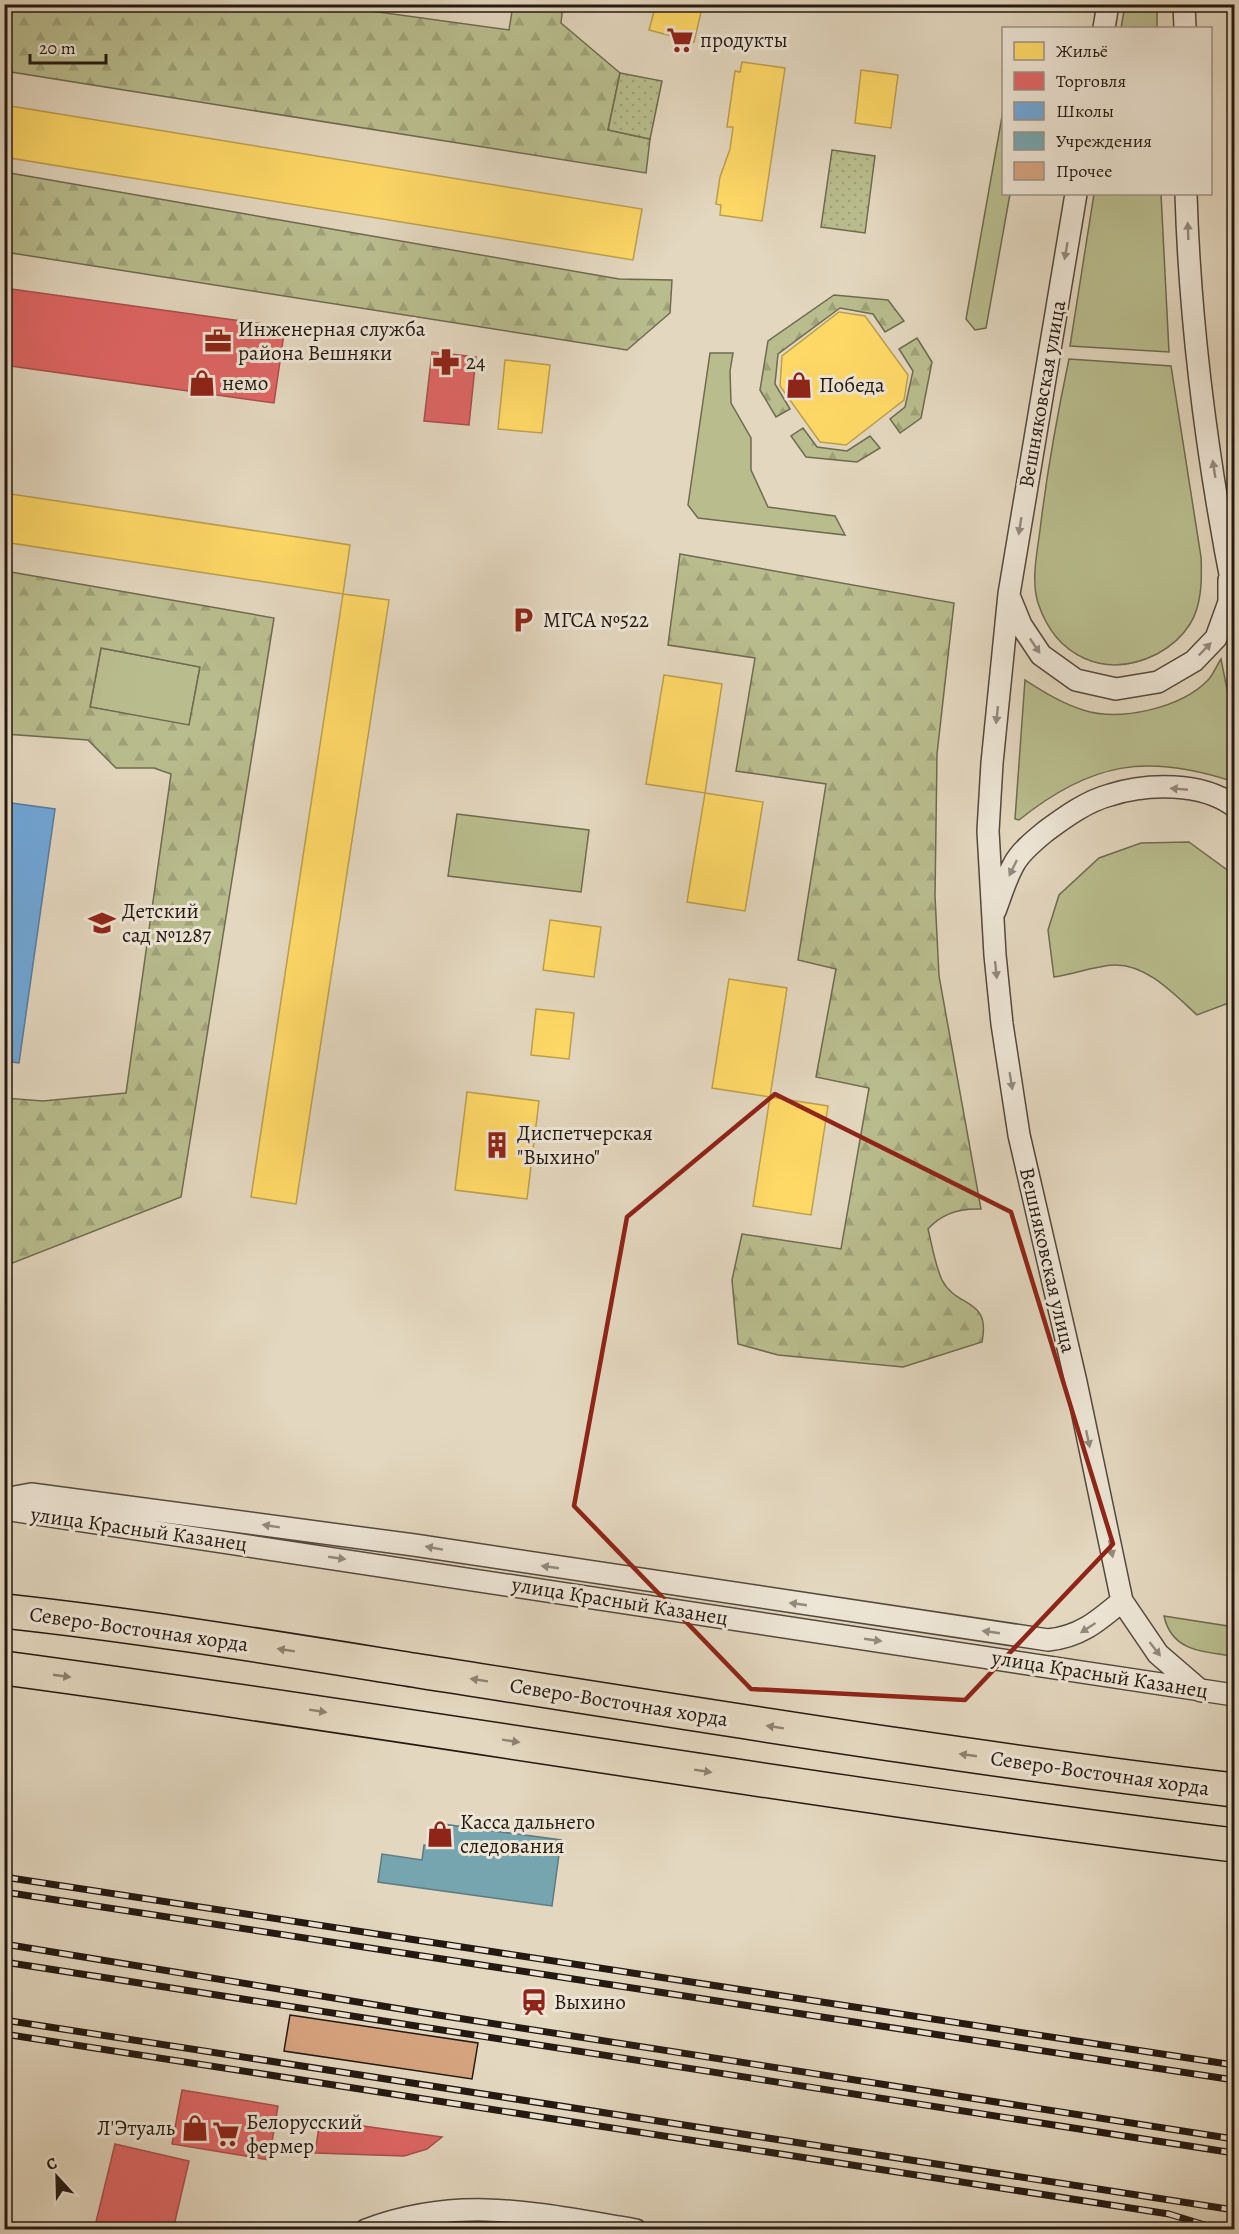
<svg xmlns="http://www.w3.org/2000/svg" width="1239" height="2234" viewBox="0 0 1239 2234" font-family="Alegreya,serif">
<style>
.grass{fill:#b9bd8e;stroke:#6e6b50;stroke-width:1.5}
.forest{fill:url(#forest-firs);stroke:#6e6b50;stroke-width:1.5;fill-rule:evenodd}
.park{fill:url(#park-dots);stroke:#6e6b50;stroke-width:1.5}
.homes{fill:#ffd966;stroke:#bd9f4d;stroke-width:1.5}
.shops{fill:#e06666;stroke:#a84f4d;stroke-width:1.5}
.schools{fill:#6fa8dc;stroke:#587d9f;stroke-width:1.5}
.public{fill:#76a5af;stroke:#5d7b80;stroke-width:1.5}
.building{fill:#d6a37f;stroke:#241912;stroke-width:1.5}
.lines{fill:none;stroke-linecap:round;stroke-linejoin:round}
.street-casing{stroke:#54483d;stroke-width:24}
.primary-casing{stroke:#241912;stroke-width:36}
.street{stroke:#ede5d5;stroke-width:21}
.primary{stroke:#e3d7bf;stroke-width:33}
.rail-casing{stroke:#241912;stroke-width:7}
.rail{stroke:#ede5d5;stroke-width:4.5;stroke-dasharray:14;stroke-linecap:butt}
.oneway{fill:#93897d}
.oneway2{fill:#8d8271}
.marked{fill:none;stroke:#8f2418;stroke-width:4.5;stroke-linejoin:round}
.labels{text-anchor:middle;stroke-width:6;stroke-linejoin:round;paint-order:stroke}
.poi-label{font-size:21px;fill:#241912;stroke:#ede5d5;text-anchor:start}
.street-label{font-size:21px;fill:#241912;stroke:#ede5d5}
</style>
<defs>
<pattern id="forest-firs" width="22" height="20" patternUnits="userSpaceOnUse" patternTransform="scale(1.5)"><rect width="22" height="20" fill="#b9bd8e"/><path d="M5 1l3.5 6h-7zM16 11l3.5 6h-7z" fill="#9fa279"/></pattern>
<pattern id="park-dots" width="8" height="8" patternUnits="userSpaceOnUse" patternTransform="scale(1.5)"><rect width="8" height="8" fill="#b9bd8e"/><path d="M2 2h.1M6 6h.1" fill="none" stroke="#9fa279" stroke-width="1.8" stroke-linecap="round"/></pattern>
</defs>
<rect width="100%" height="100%" fill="#e3d7bf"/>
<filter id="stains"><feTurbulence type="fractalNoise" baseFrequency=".00333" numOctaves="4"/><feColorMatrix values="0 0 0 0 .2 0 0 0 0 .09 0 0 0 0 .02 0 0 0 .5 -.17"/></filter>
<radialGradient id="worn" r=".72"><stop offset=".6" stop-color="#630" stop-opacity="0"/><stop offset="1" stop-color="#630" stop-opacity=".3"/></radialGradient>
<!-- grass -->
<path class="grass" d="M1125,5h32v23h-36z
M1003,111l1,83h6l-24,134 -11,2 -9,-11z
M1094,194h67l8,158 -99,-6z
M710,353h23l-3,18 1,32 20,35v32l17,37 67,9 10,19 -147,-17 -10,-13z
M1069,359l102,7 30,191c1,22 1,48 -11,67 -8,13 -20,23 -33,30 -52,26 -101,3 -119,-51 -7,-23 -1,-50 2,-73 7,-58 17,-114 29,-171z
M101,648l99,19 -11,59 -99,-19z
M1221,659l13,65v58c-87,-29 -143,-20 -215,38l-4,-1 10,-139c19,12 36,23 58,30 37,12 99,-2 126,-31 5,-6 8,-14 12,-20z
M457,814l132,16 -8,62 -133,-16z
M1189,842l45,33v126l-37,14c-22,-20 -50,-51 -83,-50 -19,1 -40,9 -60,12l-6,-47 11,-35 40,-37 42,-15z
M1164,1616l70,11v29c-30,-4 -62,-4 -70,-40z"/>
<!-- forest -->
<path class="forest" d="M320,4l189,26 4,-25h50l-2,18 59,50 -12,57 42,9 -4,34 -641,-102 -1,-66z
M4,172l615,107 53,1 -2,33 -43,37 -622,-98z
M834,295l54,5 16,21 -19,11 -12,-18 -33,-6 -62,46 -3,30 15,25 -14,8 -16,-27 8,-49z
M917,338l15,24 -11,56 -21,15 -10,-14 15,-12 8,-36 -14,-22z
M803,428l14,19 30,4 23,-15 10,12 -23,14 -51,-5 -15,-21z
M680,554l274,49 -17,151 -2,142 4,80 42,233c-21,-1 -39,4 -53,20 4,16 7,36 14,51 15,29 49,17 40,62l-79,25 -125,-12 -40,-11 -6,-64 10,-46 99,15 28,-161 -53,-11 20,-108 -38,-9 28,-176 -90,-13 19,-113 -87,-13z
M5,571l269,47 -93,579 -176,69v-168l38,3 83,-8 45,-319 -17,-6h-38l-28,-28 -83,-6zM101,648l99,19 -11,58 -99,-18z"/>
<!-- park -->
<path class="park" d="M620,73l42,8 -12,58 -42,-9z
M832,150l43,6 -10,77 -44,-6z"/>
<!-- homes -->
<path class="homes" d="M656,4h47l-9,38 -45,-12z
M742,62l43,6 -23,153 -42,-6 1,-10 -5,-1 4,-27 10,-28 3,-22h-6l8,-56 5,1z
M861,70l37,5 -7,53 -36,-5z
M4,105l638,104 -9,51 -629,-103z
M839,312l26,4 43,59 -4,25 -58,45 -26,-3 -40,-56 2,-30z
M505,360l45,5 -8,68 -44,-4z
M4,493l346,52 -7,49 -339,-52z
M343,594l46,6 -93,604 -45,-7z
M664,675l58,9 -17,109 -59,-9z
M705,793l58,9 -18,109 -58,-9z
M550,920l51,7 -7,50 -51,-7z
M729,979l58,9 -17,109 -58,-9z
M536,1009l38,4 -5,46 -38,-4z
M467,1092l72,9 -12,98 -72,-9z
M770,1097l58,9 -17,109 -58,-9z"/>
<!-- shops -->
<path class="shops" d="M4,288l281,39 -11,76 -270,-38z
M432,352l44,5 -7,68 -45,-4z
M182,2090l96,16 -9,54 -97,-16z
M320,2120l122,17 -15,12 -23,7 -89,-3z
M115,2144l74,17 -16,69h-79z"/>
<!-- schools -->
<path class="schools" d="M4,802l51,7 -36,254 -15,-2z"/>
<!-- public -->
<path class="public" d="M435,1823l126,17 -9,66 -174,-24 4,-28 40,6 2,-15 8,1z"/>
<!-- building -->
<path class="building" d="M290,2015l188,28 -6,36 -188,-28z"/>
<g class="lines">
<defs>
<path id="street" d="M1184,4l1,24
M1104,28l4,-24
M1076,194l-67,400 -17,169 -4,68 7,124 7,69 17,111 57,247 46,219 36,53 43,37
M1186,194c4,133 22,270 48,401
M1010,598l11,27 20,30 35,25 40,9 42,-7 36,-21 22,-23 13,-36v-22
M995,911c6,-16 11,-33 19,-47 7,-13 21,-24 32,-33 19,-14 41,-30 64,-36 37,-12 92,-13 124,11
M4,1499l27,-5 383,51 634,95c32,-3 50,-19 74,-39
M4,1509l1230,186
M366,2230c95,-36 173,-16 270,0"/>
<path id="primary" d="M4,1611c139,15 277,38 415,60 271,42 543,87 815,119
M4,1668c411,55 819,127 1230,177"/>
</defs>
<!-- street casing -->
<use href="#street" class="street-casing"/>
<!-- primary casing -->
<use href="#primary" class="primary-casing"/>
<!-- street -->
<use href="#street" class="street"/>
<!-- primary -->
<use href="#primary" class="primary"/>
<defs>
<path id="rail" d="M4,1877l1230,188
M4,1892l1230,188
M4,1944l421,69 809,126
M4,1962l1230,191
M4,2020l1230,190
M4,2034l1165,180 52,16"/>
</defs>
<!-- rail casing -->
<use href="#rail" class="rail-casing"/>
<!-- rail -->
<use href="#rail" class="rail"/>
</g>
<!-- one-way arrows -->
<defs><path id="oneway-solid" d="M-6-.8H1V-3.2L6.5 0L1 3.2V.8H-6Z" transform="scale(1.5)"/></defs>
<g class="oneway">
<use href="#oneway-solid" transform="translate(1188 231) rotate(-92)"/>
<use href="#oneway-solid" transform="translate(1066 251) rotate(100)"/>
<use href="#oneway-solid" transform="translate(1214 469) rotate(-99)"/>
<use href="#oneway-solid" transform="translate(1020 526) rotate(99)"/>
<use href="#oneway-solid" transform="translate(1035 646) rotate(56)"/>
<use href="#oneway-solid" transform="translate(1205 649) rotate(-46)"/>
<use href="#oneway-solid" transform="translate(997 715) rotate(96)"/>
<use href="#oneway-solid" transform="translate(1179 789) rotate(-175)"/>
<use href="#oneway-solid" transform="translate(1013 868) rotate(116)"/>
<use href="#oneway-solid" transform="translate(996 970) rotate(84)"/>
<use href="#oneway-solid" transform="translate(1011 1081) rotate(81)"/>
<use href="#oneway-solid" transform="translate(1088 1439) rotate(78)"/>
<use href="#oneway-solid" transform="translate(271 1526) rotate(-171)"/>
<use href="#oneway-solid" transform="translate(434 1548) rotate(-170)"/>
<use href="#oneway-solid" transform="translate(1111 1549) rotate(78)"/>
<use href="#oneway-solid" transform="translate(337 1558) rotate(8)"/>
<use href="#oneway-solid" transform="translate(550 1567) rotate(-172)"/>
<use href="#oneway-solid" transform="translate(798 1604) rotate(-172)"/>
<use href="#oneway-solid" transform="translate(1088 1628) rotate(147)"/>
<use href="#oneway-solid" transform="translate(991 1632) rotate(-172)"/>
<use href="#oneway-solid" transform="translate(873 1640) rotate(8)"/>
<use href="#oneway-solid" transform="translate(1155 1649) rotate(52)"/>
</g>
<g class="oneway2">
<use href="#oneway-solid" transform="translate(286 1650) rotate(-171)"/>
<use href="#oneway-solid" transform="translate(62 1676) rotate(8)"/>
<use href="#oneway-solid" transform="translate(479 1680) rotate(-171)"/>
<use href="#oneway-solid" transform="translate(318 1711) rotate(9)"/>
<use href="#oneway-solid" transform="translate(775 1727) rotate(-171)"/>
<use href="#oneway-solid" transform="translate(511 1741) rotate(9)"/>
<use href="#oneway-solid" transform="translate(968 1755) rotate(-172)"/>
<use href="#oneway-solid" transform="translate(703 1771) rotate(9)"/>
</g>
<!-- marked area -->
<path class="marked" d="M775,1094l236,118 102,332 -148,156 -214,-11 -177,-183 53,-289z"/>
<!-- icons -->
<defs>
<symbol id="supermarket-bare" viewBox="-9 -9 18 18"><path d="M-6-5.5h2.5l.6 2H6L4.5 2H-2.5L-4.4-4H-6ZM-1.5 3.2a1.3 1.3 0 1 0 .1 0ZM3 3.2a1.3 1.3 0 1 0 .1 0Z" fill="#8f2418" stroke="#ede5d5" stroke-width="2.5" paint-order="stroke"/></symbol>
<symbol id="office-bare" viewBox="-9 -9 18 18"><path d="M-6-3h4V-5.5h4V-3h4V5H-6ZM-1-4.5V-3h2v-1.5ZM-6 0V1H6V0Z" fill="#8f2418" stroke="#ede5d5" stroke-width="2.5" paint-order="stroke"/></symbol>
<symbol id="pharmacy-bare" viewBox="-9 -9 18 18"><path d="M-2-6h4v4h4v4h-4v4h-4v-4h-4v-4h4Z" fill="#8f2418" stroke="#ede5d5" stroke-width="2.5" paint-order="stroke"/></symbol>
<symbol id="shop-bare" viewBox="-9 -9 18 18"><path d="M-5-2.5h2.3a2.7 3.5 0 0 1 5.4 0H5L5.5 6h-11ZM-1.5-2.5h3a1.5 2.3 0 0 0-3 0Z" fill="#8f2418" stroke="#ede5d5" stroke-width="2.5" paint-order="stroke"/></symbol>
<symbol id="parking-bare" viewBox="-9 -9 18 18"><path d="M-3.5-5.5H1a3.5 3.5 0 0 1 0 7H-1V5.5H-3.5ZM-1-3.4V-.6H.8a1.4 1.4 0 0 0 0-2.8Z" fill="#8f2418" stroke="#ede5d5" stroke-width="2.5" paint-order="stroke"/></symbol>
<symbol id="school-bare" viewBox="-9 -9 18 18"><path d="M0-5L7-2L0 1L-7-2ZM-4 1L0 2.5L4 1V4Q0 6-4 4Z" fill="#8f2418" stroke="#ede5d5" stroke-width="2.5" paint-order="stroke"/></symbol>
<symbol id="building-bare" viewBox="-9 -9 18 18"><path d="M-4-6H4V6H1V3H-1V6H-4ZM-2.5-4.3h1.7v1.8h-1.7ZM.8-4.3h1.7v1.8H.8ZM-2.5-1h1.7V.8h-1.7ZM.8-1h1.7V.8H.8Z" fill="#8f2418" stroke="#ede5d5" stroke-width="2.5" paint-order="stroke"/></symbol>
<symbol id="station-bare" viewBox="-9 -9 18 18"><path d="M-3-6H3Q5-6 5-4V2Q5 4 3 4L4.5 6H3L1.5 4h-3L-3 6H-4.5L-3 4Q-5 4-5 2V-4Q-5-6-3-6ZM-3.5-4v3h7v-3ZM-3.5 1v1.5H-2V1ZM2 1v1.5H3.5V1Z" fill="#8f2418" stroke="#ede5d5" stroke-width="2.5" paint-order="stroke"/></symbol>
</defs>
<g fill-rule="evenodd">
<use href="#supermarket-bare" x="661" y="21" width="38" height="38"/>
<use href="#office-bare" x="199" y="322" width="38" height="38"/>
<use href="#pharmacy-bare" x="427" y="343" width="38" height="38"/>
<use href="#shop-bare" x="183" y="364" width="38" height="38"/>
<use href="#shop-bare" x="780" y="366" width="38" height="38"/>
<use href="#parking-bare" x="504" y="601" width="38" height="38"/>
<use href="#school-bare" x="83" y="904" width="38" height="38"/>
<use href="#building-bare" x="478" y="1126" width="38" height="38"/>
<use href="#shop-bare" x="421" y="1815" width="38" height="38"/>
<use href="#station-bare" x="515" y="1983" width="38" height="38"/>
<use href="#shop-bare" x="176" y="2109" width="38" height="38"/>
<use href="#supermarket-bare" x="207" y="2115" width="38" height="38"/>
</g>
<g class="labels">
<!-- poi labels -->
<g class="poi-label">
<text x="700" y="47">продукты</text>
<text x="238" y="336">Инженерная служба<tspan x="238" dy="24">района Вешняки</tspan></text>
<text x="466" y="369">24</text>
<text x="222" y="390">немо</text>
<text x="819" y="392">Победа</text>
<text x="543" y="627">МГСА №522</text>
<text x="122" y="918">Детский<tspan x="122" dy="24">сад №1287</tspan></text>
<text x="517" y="1140">Диспетчерская<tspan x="517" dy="24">"Выхино"</tspan></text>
<text x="460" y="1829">Kасса дальнего<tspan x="460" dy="24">следования</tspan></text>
<text x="554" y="2009">Выхино</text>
<text x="246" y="2129">Белорусский<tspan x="246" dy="24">фермер</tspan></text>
<text x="175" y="2135" text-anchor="end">Л'Этуаль</text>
</g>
<!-- street labels -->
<g class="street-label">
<text transform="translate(1042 394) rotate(-80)" y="7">Вешняковская улица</text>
<text transform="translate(1048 1260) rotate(77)" y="7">Вешняковская улица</text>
<text transform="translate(139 1529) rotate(8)" y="7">улица Красный Казанец</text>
<text transform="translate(620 1601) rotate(9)" y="7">улица Красный Казанец</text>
<text transform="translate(139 1629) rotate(8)" y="7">Северо-Восточная хорда</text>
<text transform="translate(1100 1674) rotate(9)" y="7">улица Красный Казанец</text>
<text transform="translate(619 1702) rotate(9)" y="7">Северо-Восточная хорда</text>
<text transform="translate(1100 1773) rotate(8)" y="7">Северо-Восточная хорда</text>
</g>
</g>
<!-- margin -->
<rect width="1239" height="2234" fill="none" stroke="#e3d7bf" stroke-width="24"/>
<rect x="6" y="6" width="1227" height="2222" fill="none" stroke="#241912" stroke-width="3"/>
<rect x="12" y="12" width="1215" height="2210" fill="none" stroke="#241912" stroke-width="1.5"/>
<!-- legend -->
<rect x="1002" y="27" width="210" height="168" fill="#ede5d5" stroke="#9d9387" stroke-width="1.5"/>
<rect x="1014" y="42" width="30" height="18" fill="#ffd966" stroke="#9d9387" stroke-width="1.5"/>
<text x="1056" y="57" font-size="18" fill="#241912">Жильё</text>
<rect x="1014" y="72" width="30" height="18" fill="#e06666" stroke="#9d9387" stroke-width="1.5"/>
<text x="1056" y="87" font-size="18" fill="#241912">Торговля</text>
<rect x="1014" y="102" width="30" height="18" fill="#6fa8dc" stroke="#9d9387" stroke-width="1.5"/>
<text x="1056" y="117" font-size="18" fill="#241912">Школы</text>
<rect x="1014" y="132" width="30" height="18" fill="#76a5af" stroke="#9d9387" stroke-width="1.5"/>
<text x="1056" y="147" font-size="18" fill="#241912">Учреждения</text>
<rect x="1014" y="162" width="30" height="18" fill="#d6a37f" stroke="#9d9387" stroke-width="1.5"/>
<text x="1056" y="177" font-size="18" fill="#241912">Прочее</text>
<!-- north arrow -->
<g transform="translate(57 2177) rotate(338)" stroke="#ede5d5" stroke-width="4.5" paint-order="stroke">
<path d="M0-4.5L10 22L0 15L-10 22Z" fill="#241912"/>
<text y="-9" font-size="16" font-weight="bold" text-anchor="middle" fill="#241912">С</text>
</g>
<!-- scale -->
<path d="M30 54v9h76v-9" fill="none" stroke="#241912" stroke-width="3"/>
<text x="39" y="54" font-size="18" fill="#241912" stroke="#ede5d5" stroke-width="4.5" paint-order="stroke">20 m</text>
<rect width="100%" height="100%" filter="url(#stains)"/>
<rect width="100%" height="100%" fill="url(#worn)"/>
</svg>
